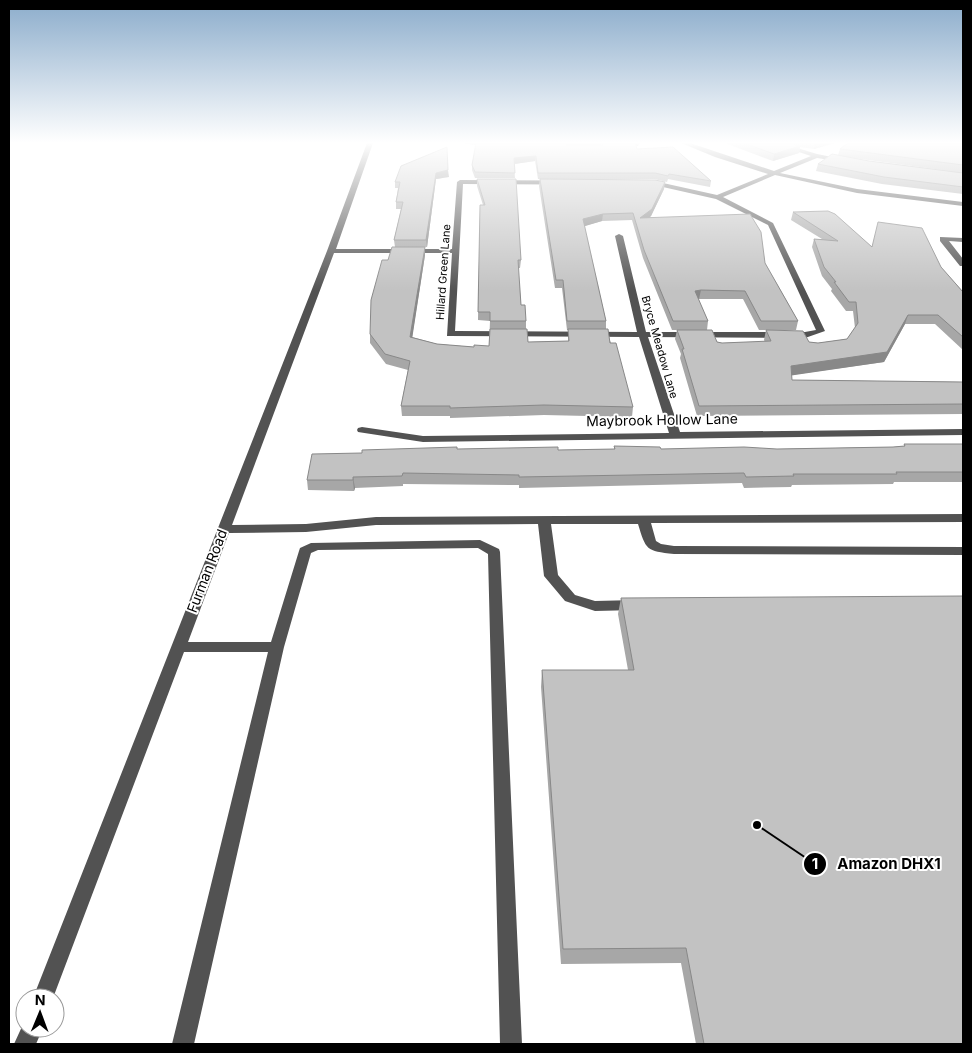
<svg xmlns="http://www.w3.org/2000/svg" width="972" height="1053" viewBox="0 0 972 1053" font-family="Inter,sans-serif">
<style>
.lines{fill:none;stroke-linecap:round;stroke-linejoin:round}
.minor{fill:#525252;fill-rule:evenodd}
.wall{fill:#a7a7a7;fill-rule:evenodd}
.shaded-wall{fill:#888}
.building{fill:#c2c2c2;stroke:#888}
.labels{text-anchor:middle;stroke-width:4;stroke-linejoin:round;paint-order:stroke}
.far-street-label{font-size:11px;fill:#000;stroke:#fff}
.street-label{font-size:14px;fill:#000;stroke:#fff}
.leader{fill:none;stroke:#000;stroke-width:2}
.callout-dot{fill:#000;stroke:#fff;stroke-width:2}
.mark-label{font-size:15px;text-anchor:middle;font-weight:bold;fill:#fff}
.callout-label{font-size:15px;text-anchor:middle;font-weight:bold;fill:#000;stroke:#fff;stroke-width:4;stroke-linejoin:round;paint-order:stroke}
</style>
<rect width="100%" height="100%" fill="#fff"/>
<g class="lines">
<!-- minor -->
<path class="minor" d="M367,143h6l-37,106h116l5,-67 3,-2 194,1 63,14 51,-21 -53,-17 -34,-14h9l84,28 37,-15 -40,-13h10l36,11 30,6 -3,2 -27,-4 -37,15 77,16 106,13v4l-106,-13 -82,-18 -52,22 50,26 52,108 -20,7 -157,-1 32,95 283,-3v6l-540,7 -65,-10 -1,-2 1,-2 4,-1 61,9 246,-3 -30,-96 -192,-1 5,-83h-118l-102,272 74,-1 70,-7 587,-3v8l-312,1 5,18 5,3 13,2 289,1v8l-289,-1c-28,-3 -28,-4 -36,-30h-87l7,51 17,20 20,6 41,-1 5,2 2,3 -2,3 -5,2 -41,1 -30,-10 -21,-25 -6,-52 -162,1 -70,7 -77,1 -41,109h83l28,-91 1,-3 11,-5 169,-3 19,9 1,3 22,492h-22l-12,-490 -10,-6 -160,2 -7,3 -27,94 -90,397h-22l96,-392h-84l-131,346h-20l294,-747zM463,184l191,1 62,14 52,26 48,105 -11,2h-159l-23,-96 -4,-2 -4,2 22,96 -182,-1z
M461,143h29l4,2 -3,2z
M640,143l-2,3 -90,1 -3,-2 3,-2z
M940,237l23,1v4l-14,-1 14,18v7h-3l-20,-25z
M25,1020v8h18l-7,16h-22z"/>
</g>
<!-- wall -->
<path class="wall" d="M601,143h34l2,6 74,32 -1,6 -42,-8 -1,3 -13,-3h-116l-3,-18 -21,3 1,14h-40l-3,-8v-5l94,-20h35z
M725,143h110l-21,6 -14,-2 -1,6 -26,8z
M963,143v51l-81,-10 -66,-13 2,-7 20,-9 2,-6zM846,157l111,15 -88,-11z
M449,177l-13,2 -9,68h-2v8l-13,82 25,7 37,3 15,-1 1,-25 -12,-1 2,-115h3l-6,-19v-7l44,81 -1,8h-2l3,37 5,16v8l2,13 40,-1v-11h-1l-5,-42h-7l-16,-102 1,-7 124,10 -13,27 -1,1 115,46 33,58 -2,9h-37l-16,-31h-45l10,22 -1,9 10,12 5,1 43,-1 -1,-2 2,-10 43,12 9,1 29,-4 8,-11 -2,-17h-7l-15,-20 1,-2 -10,-13 -10,-29 2,-8h8l-31,-19 2,-8 78,34 70,21 22,25v58l-28,-26h-30l-21,38 -93,13 1,5 171,2v32l-266,2 -17,-58 1,-4 -6,-15 2,-9h-5l-29,-72 -11,-38 -30,1 -18,5 22,95v8l27,78 -1,10 -88,-2 -94,3v-2h-48l-1,-10 7,-36 -22,-6 -16,-21v-9l18,-74 7,-13 -1,-7 7,-31h-5v-7l2,-14h-3v-6z
M904,444h59v38h-69l-1,2 -101,1 -1,2 -47,1 -2,-5 -223,5v-3l-116,-1v2l-48,2 -1,3 -46,-1 -1,-10 55,-27 95,-4 101,1 56,-1v-3l47,3h116l116,-2 11,-1z
M621,598l342,446h-267l-15,-81 -120,1 -20,-277 1,-17h86l-10,-56z"/>
<!-- shaded-wall -->
<path class="shaded-wall" d="M815,143h20l-21,6z
M800,146l-1,7 -26,8 1,-7z
M536,156l-1,5 -21,3v-6z
M448,170l1,7 -13,2 -9,68 -1,-7 10,-67z
M665,182l-1,7 -13,27 -12,9 1,-7z
M603,214l-1,7 -20,6 1,-8z
M425,247v8l-14,91 -1,-9z
M701,290l-2,9h-5l1,-8z
M908,315l-3,9 -21,38 -96,14 3,-10z
M353,477l2,11 -1,3 -1,-11z"/>
<!-- building -->
<path class="building" d="M476,143h89l1,2h37l-1,-2h33l2,6 36,-2 38,34 -42,-7 -1,2 -13,-3h-117l-2,-17 -22,2 1,15 -40,-1 -3,-7z
M744,143h45l11,3 -26,8z
M848,143h115v22l-123,-16z
M447,147l1,23 -12,3 -10,67h-32l9,-38h-7l4,-20h-5l6,-16z
M832,154l37,7 94,12v14l-79,-10 -66,-13z
M477,179h39l5,81h-3l3,45h4l1,16h-36v-9h-12l2,-107h5z
M540,179l115,1 10,2 -13,27 -12,9 110,-4 11,18 4,31 33,58h-37l-16,-30 -44,-1 -6,1 13,30h-35l-29,-71 -11,-37 -30,1 -20,5 23,102h-39l-4,-41h-7z
M828,211l7,3 37,33 6,-25 44,6 19,39 22,25v45l-25,-22h-30l-21,37 -96,14 1,14 171,2v22l-264,2 -17,-57h2l-7,-19h35l5,12 5,1 49,-2 -5,-11 37,1 6,11 9,1 29,-4 11,-16 -2,-21h-7l-15,-20h2l-12,-15 -10,-28 24,2 -45,-29z
M392,247h33l-15,90 27,7 37,3v-2l15,1 1,-17h37l1,13 41,-1 -1,-12h40l2,14h6l17,64 -89,-2 -94,3v-2h-49l9,-45 -25,-7 -15,-20 1,-34 11,-40h6z
M904,444h59v28h-67l1,2h-104l1,2 -48,1 -2,-4 -225,4v-2l-116,-2 -1,3 -49,1v3h-46l5,-26 50,-1v-3l95,-3v2l101,-2v3l57,-1 -1,-3 46,1 1,2 83,-2 33,2 116,-2 12,-1z
M963,596v448h-259l-18,-96 -123,1 -21,-279h92l-13,-72z"/>
<!-- sky -->
<linearGradient id="sky" x2="0" y2="1"><stop stop-color="#8baccb"/><stop offset="0.49" stop-color="#fff"/><stop offset="1" stop-color="#fff" stop-opacity="0"/></linearGradient>
<rect width="972" height="291" fill="url(#sky)"/>
<g class="labels">
<!-- far-street labels -->
<g class="far-street-label">
<text transform="translate(443 272) rotate(-86)" y="4">Hillard Green Lane</text>
<text transform="translate(660 347) rotate(74)" y="4">Bryce Meadow Lane</text>
</g>
<!-- street labels -->
<g class="street-label">
<text transform="translate(662 420) rotate(-1)" y="5">Maybrook Hollow Lane</text>
<text transform="translate(207 571) rotate(-69)" y="5">Furman Road</text>
</g>
</g>
<!-- callouts -->
<path class="leader" d="M757 825L815 864"/>
<g class="callout-dot">
<circle cx="757" cy="825" r="5"/>
<circle cx="815" cy="864" r="12"/>
</g>
<g class="mark-label">
<text x="815" y="869">1</text>
</g>
<g class="callout-label">
<text x="889" y="869">Amazon DHX1</text>
</g>
<!-- border -->
<rect width="972" height="1053" fill="none" stroke="#000000" stroke-width="20"/>
<!-- north arrow -->
<g transform="translate(40 1013) rotate(1)"><circle r="24" fill="#ffffff" stroke="#999999"/>
<path d="M0-4L9 19L0 12L-9 19Z" fill="#000000"/>
<text y="-8" font-size="14" font-weight="bold" text-anchor="middle" fill="#000000">N</text>
</g>
</svg>
